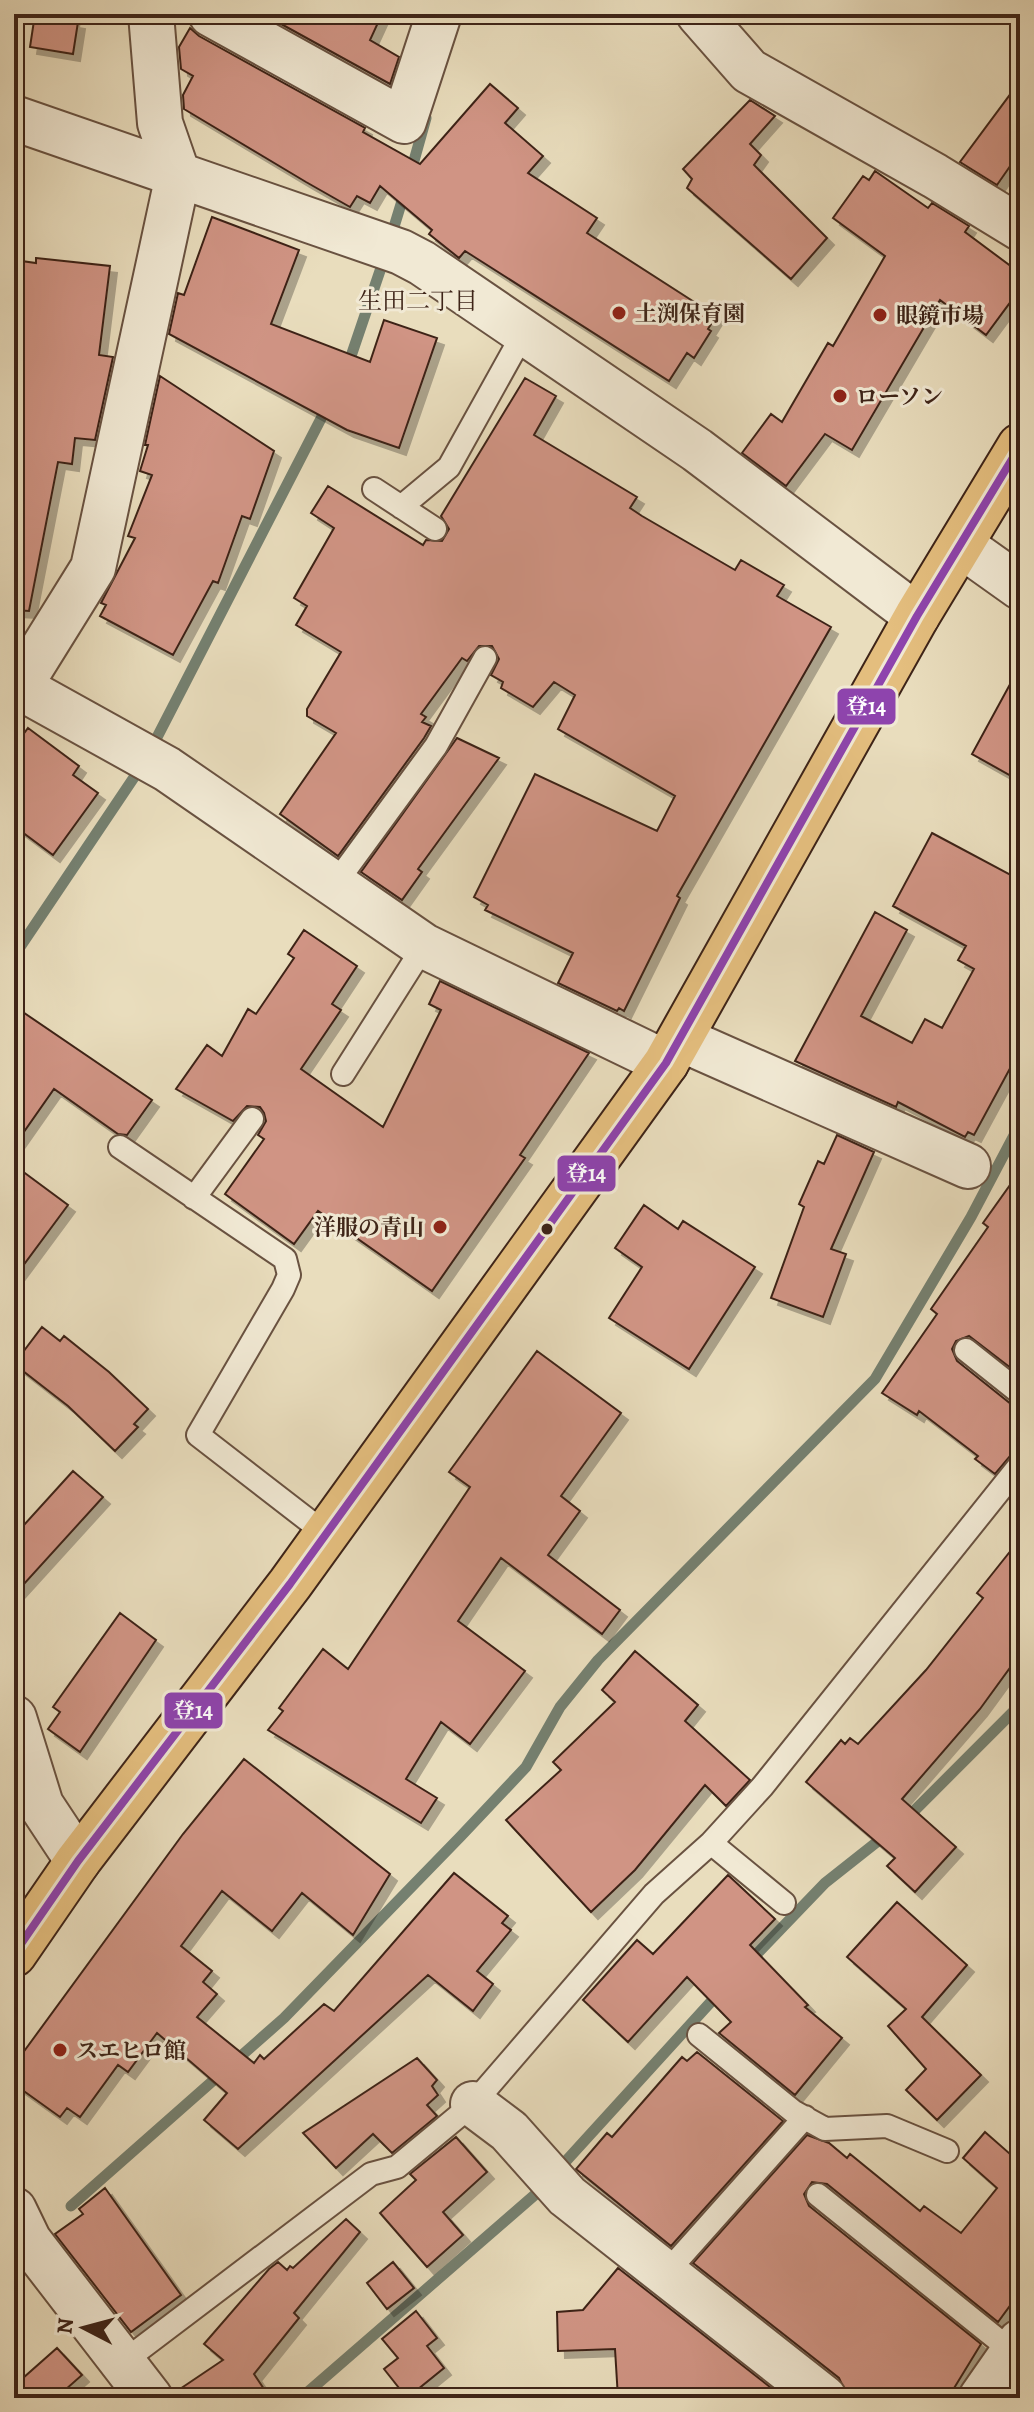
<svg xmlns="http://www.w3.org/2000/svg" width="1034" height="2412" viewBox="0 0 1034 2412" font-family="Alegreya,'Noto Serif JP',serif">
<style>
.lines{fill:none;stroke-linecap:round;stroke-linejoin:round}
.stream{stroke:#758070;stroke-width:11}
.building{fill:#d09484;stroke:#3e2418;stroke-width:2;filter:url(#shadow)}
.service-casing{stroke:#695241;stroke-width:26}
.minor-casing{stroke:#695241;stroke-width:48}
.tertiary-casing{stroke:#695241;stroke-width:48}
.primary-casing{stroke:#3e2418;stroke-width:48}
.service{stroke:#f1e9d4;stroke-width:22}
.minor{stroke:#f1e9d4;stroke-width:44}
.tertiary{stroke:#f1e9d4;stroke-width:44}
.primary{stroke:#e4be7e;stroke-width:44}
.bus-1-casing{stroke:#f1e9d4;stroke-width:14}
.bus-1{stroke:#8e44ad;stroke-width:8}
.poi-dot{fill:#8f2418;stroke:#f1e9d4;stroke-width:3}
.bus-dot{fill:#3e2418;stroke:#f1e9d4;stroke-width:3}
.labels{text-anchor:middle;stroke-width:6;stroke-linejoin:round;paint-order:stroke}
.poi-label{font-size:22px;font-weight:bold;fill:#3e2418;stroke:#f1e9d4;text-anchor:start}
.neighbourhood-label{font-size:24px;fill:#3e2418;stroke:#f1e9d4}
.line-badge{stroke:#f1e9d4;stroke-width:3}
.badge-label{font-size:22px;text-anchor:middle;font-weight:bold;fill:#fff}
</style>
<defs>
<filter id="shadow"><feDropShadow dx="7" dy="7" stdDeviation="0" flood-color="#0004"/></filter>
</defs>
<rect width="100%" height="100%" fill="#e9ddbd"/>
<filter id="stains"><feTurbulence type="fractalNoise" baseFrequency=".0025" numOctaves="4"/><feColorMatrix values="0 0 0 0 .2 0 0 0 0 .09 0 0 0 0 .02 0 0 0 .5 -.17"/></filter>
<radialGradient id="worn" r=".72"><stop offset=".6" stop-color="#630" stop-opacity="0"/><stop offset="1" stop-color="#630" stop-opacity=".3"/></radialGradient>
<g class="lines">
<!-- stream -->
<path class="stream" d="M410,175l16,-57
M390,240l15,-49
M347,368l38,-112
M151,749l177,-344
M14,956l129,-192
M904,1821l116,-116
M748,1963l77,-80 62,-49
M556,2172l163,-179
M71,2206l213,-188 177,-182 65,-69 34,-60 38,-47 277,-281 96,-162 49,-93
M301,2398l244,-212"/>
</g>
<!-- building -->
<path class="building" d="M35,14h38l-1,7 6,1 -5,32 -43,-7z
M263,14h119l-12,26 29,17 -9,27z
M190,28l9,8 166,92 -2,4 57,32 70,-80 28,24 -13,15 38,33 -15,17 69,45 -10,15 129,83 -8,13 3,2 -17,27 -7,-5 -18,28 -204,-130 -6,7 -30,-24 3,-4 -52,-44 -10,17 -13,-7 -7,11 -44,-25 -122,-73 -1,-14 10,-19 -12,-7 -2,-22z
M1020,81v71l-23,33 -37,-23z
M750,100l25,16 -25,28 11,11 -7,10 73,73 -36,41 -104,-91 5,-9 -9,-10z
M875,171l53,37 4,-5 37,23 -4,6 55,41v16l-34,46 -46,-35 -88,150 -27,-16 -39,52 -44,-33 29,-39 11,8 46,-79 5,3 52,-90 -52,-38 30,-42 6,4z
M212,217l87,33 -28,74 99,38 14,-42 53,18 -38,110 -52,-18 -178,-96 9,-41 6,2z
M36,258l74,8 -11,89 14,2 -18,83 -20,-2 -3,26 -14,-2 -29,149 -15,-1v-350l22,3z
M160,376l114,75 -24,68 -8,-3 -24,67 -5,-2 -40,74 -73,-39 6,-11 -5,-2 34,-65 -7,-2 24,-61 -12,-4 8,-26h-3z
M525,378l31,18 -22,39 103,62 -7,11 12,8 93,54 6,-10 43,25 -7,11 54,31 -154,269 3,2 -56,113 -5,-3 -2,3 -59,-28 15,-30 -88,-43 3,-5 -14,-8 61,-123 122,57 18,-35 -117,-67 17,-34 -21,-13 -21,25 -32,-19 2,-6 -12,-7 8,-16 -7,-13h-13l-12,15 -5,-3 -41,56 5,3 -4,5 9,4 -7,12 -86,118 -58,-42 56,-81 -29,-17v-7l34,-57 -45,-27 11,-19 -13,-8 40,-70 -23,-15 17,-27 95,59 3,-5 16,1 7,-12 -8,-13z
M1020,666v115l-48,-27z
M28,728l51,38 -6,9 25,18 -45,62 -39,-29v-79z
M457,738l42,20 -81,111 4,3 -20,28 -41,-28z
M932,833l88,47v170l-46,85 -6,-3 -3,5 -67,-35 -2,5 -101,-46 80,-149 32,18 -46,86 51,27 13,-24 17,9 32,-59 -16,-9 8,-14 -73,-40z
M304,930l53,36 -25,38 9,6 -40,59 82,58 58,-117 -12,-6 11,-23 149,72 -69,102 5,3 -93,133 -114,-80 -24,33 -69,-50 39,-55 -6,-4 8,-14 -2,-8 -4,-6 -13,-1 -14,15 -57,-32 31,-44 15,11 26,-47 8,5 38,-56 -6,-4z
M14,1006l138,94 -25,35 -9,-1 -64,-45 -40,57z
M837,1135l37,17 -43,97 15,5 -23,63 -52,-19 33,-91 -5,-3 19,-43 6,3z
M14,1165l54,40 -54,73z
M1020,1171v204l-51,-39 -13,5 -4,8 5,12 54,43 9,3v44l-10,5 -15,18 -20,-15 3,-3 -59,-45 -2,4 -35,-22 55,-79 -6,-5 57,-82 -5,-4z
M644,1205l34,24 5,-8 72,46 -66,102 -80,-51 33,-51 -27,-19z
M42,1327l18,14 4,-5 45,36 39,37 -14,15 4,3 -23,24 -47,-45 -54,-42z
M537,1351l84,62 -60,83 19,15 -32,44 72,55 -18,24 -101,-76 -43,63 67,50 -55,73 -29,-22 -35,57 31,19 -16,25 -153,-93 15,-19 -4,-3 44,-59 25,20 122,-182 -21,-15z
M73,1471l30,26 -89,98v-59z
M1020,1539v115l-40,55 -78,90 54,48 -41,45 -28,-26 8,-8 -89,-76 35,-42 4,4 5,-6 8,6 68,-74 57,-72 -6,-5z
M120,1613l36,27 -76,112 -32,-23 12,-17 -7,-5z
M635,1651l63,54 -13,16 65,59 -24,26 -21,-21 -70,85 -44,42 -85,-92 55,-50 -8,-8 62,-60 -13,-12z
M244,1759l146,115 -37,61 -51,-42 -30,38 -50,-40 -41,55 31,25 -9,11 14,12 -20,23 57,46 6,-8 4,4 60,-55 10,7 120,-138 54,43 -6,7 9,7 -34,41 16,13 -20,27 -45,-36 -190,174 -34,-29 23,-27 -70,-60 -29,39 -10,-7 -38,52 -13,-9 -7,9 -46,-33v-19l169,-231z
M728,1875l47,44 -25,26 58,60 -3,2 37,31 -47,57 -76,-62 12,-11 -44,-45 -59,65 -45,-42 54,-60 16,14z
M897,1902l70,63 -45,52 59,58 -44,45 -31,-30 20,-21 -38,-43 18,-17 -59,-52z
M697,2052l86,69 -112,125 -95,-77 31,-36 5,4 70,-80 5,4z
M417,2058l20,22 -5,6 6,9 -11,10 10,11 -45,37 -19,-19 -37,34 -33,-35z
M985,2132l33,29 2,-2v133l-22,30 -171,-138 -15,-2 -8,12 5,12 172,138 -33,54h-100l-9,-20 -146,-115 114,-128 22,8 18,15 3,-4 70,57 4,-5 37,27 36,-45 -34,-30z
M456,2137l31,35 -44,40 20,23 -36,32 -47,-54 36,-33 -6,-6z
M105,2188l76,107 -50,37 -76,-98 28,-20 -4,-5z
M346,2219l14,13 -66,81 5,5 -45,56 16,24h-96v-5l49,-33 -19,-16 65,-75 9,-7 9,8 3,-4 3,2z
M393,2262l21,26 -27,21 -20,-26z
M618,2268l166,130h-166l-3,-49 -57,2 -1,-39 26,-2z
M416,2311l21,27 -10,8 17,22 -37,30 -23,-29 14,-11 -16,-19z
M57,2348l25,27 -26,23h-42v-12z"/>
<g class="lines">
<defs>
<path id="service" d="M374,489l61,40
M401,507l48,-40 74,-133
M335,884l101,-138 49,-88
M343,1074l81,-128
M120,1147l165,112 4,16 -6,14 -85,146 128,99
M194,1198l58,-79
M966,1350l54,43
M711,1843l73,60
M699,2035l95,77 31,17 62,-3 60,25
M818,2195l195,157
M667,2272l138,-155
M123,2362l248,-188 26,-7 76,-63 181,-210 57,-51 51,-56 258,-322"/>
<path id="minor" d="M211,14l193,107 35,-107
M699,14l50,57 186,105 85,52
M14,118l387,134 21,11 275,187 220,166
M961,545l59,42
M14,684l153,85 257,177 242,117
M14,695l79,-127 85,-393 -18,-52 -9,-109
M681,1039l287,127
M14,1718l27,87 37,56
M473,2104l36,27 58,65 257,202
M981,2398l39,-56"/>
<path id="tertiary" d="M14,2210l15,31 121,157"/>
<path id="primary" d="M14,1954l64,-93 212,-277 376,-521 251,-447 103,-170"/>
</defs>
<!-- service casing -->
<use href="#service" class="service-casing"/>
<!-- minor casing -->
<use href="#minor" class="minor-casing"/>
<!-- tertiary casing -->
<use href="#tertiary" class="tertiary-casing"/>
<!-- primary casing -->
<use href="#primary" class="primary-casing"/>
<!-- service -->
<use href="#service" class="service"/>
<!-- minor -->
<use href="#minor" class="minor"/>
<!-- tertiary -->
<use href="#tertiary" class="tertiary"/>
<!-- primary -->
<use href="#primary" class="primary"/>
<defs>
<path id="bus-1" d="M14,1954l64,-93 212,-277 376,-521 251,-447 103,-170"/>
</defs>
<!-- bus-1 casing -->
<use href="#bus-1" class="bus-1-casing"/>
<!-- bus-1 -->
<use href="#bus-1" class="bus-1"/>
</g>
<!-- markers -->
<g class="poi-dot">
<circle cx="619" cy="313" r="8"/>
<circle cx="880" cy="315" r="8"/>
<circle cx="840" cy="396" r="8"/>
<circle cx="440" cy="1227" r="8"/>
<circle cx="60" cy="2050" r="8"/>
</g>
<circle class="bus-dot" cx="547" cy="1229" r="7"/>
<g class="labels">
<!-- poi labels -->
<g class="poi-label">
<text x="635" y="321">土渕保育園</text>
<text x="896" y="323">眼鏡市場</text>
<text x="856" y="404">ローソン</text>
<text x="424" y="1235" text-anchor="end">洋服の青山</text>
<text x="76" y="2058">スエヒロ館</text>
</g>
<!-- neighbourhood labels -->
<g class="neighbourhood-label">
<text x="418" y="309">生田二丁目</text>
</g>
</g>
<g class="line-badge">
<rect x="836" y="687" width="61" height="39" rx="8" fill="#8e44ad"/>
<rect x="556" y="1154" width="61" height="39" rx="8" fill="#8e44ad"/>
<rect x="163" y="1691" width="61" height="39" rx="8" fill="#8e44ad"/>
</g>
<g class="badge-label">
<text x="866" y="714">登14</text>
<text x="586" y="1181">登14</text>
<text x="193" y="1718">登14</text>
</g>
<!-- margin -->
<rect width="1034" height="2412" fill="none" stroke="#e9ddbd" stroke-width="48"/>
<rect x="16" y="16" width="1002" height="2380" fill="none" stroke="#3e2418" stroke-width="4"/>
<rect x="24" y="24" width="986" height="2364" fill="none" stroke="#3e2418" stroke-width="2"/>
<!-- north arrow -->
<g transform="translate(84 2328) rotate(276)" stroke="#f1e9d4" stroke-width="6" paint-order="stroke">
<path d="M0-6L14 30L0 20L-14 30Z" fill="#3e2418"/>
<text y="-12" font-size="22" font-weight="bold" text-anchor="middle" fill="#3e2418">N</text>
</g>
<rect width="100%" height="100%" filter="url(#stains)"/>
<rect width="100%" height="100%" fill="url(#worn)"/>
</svg>
